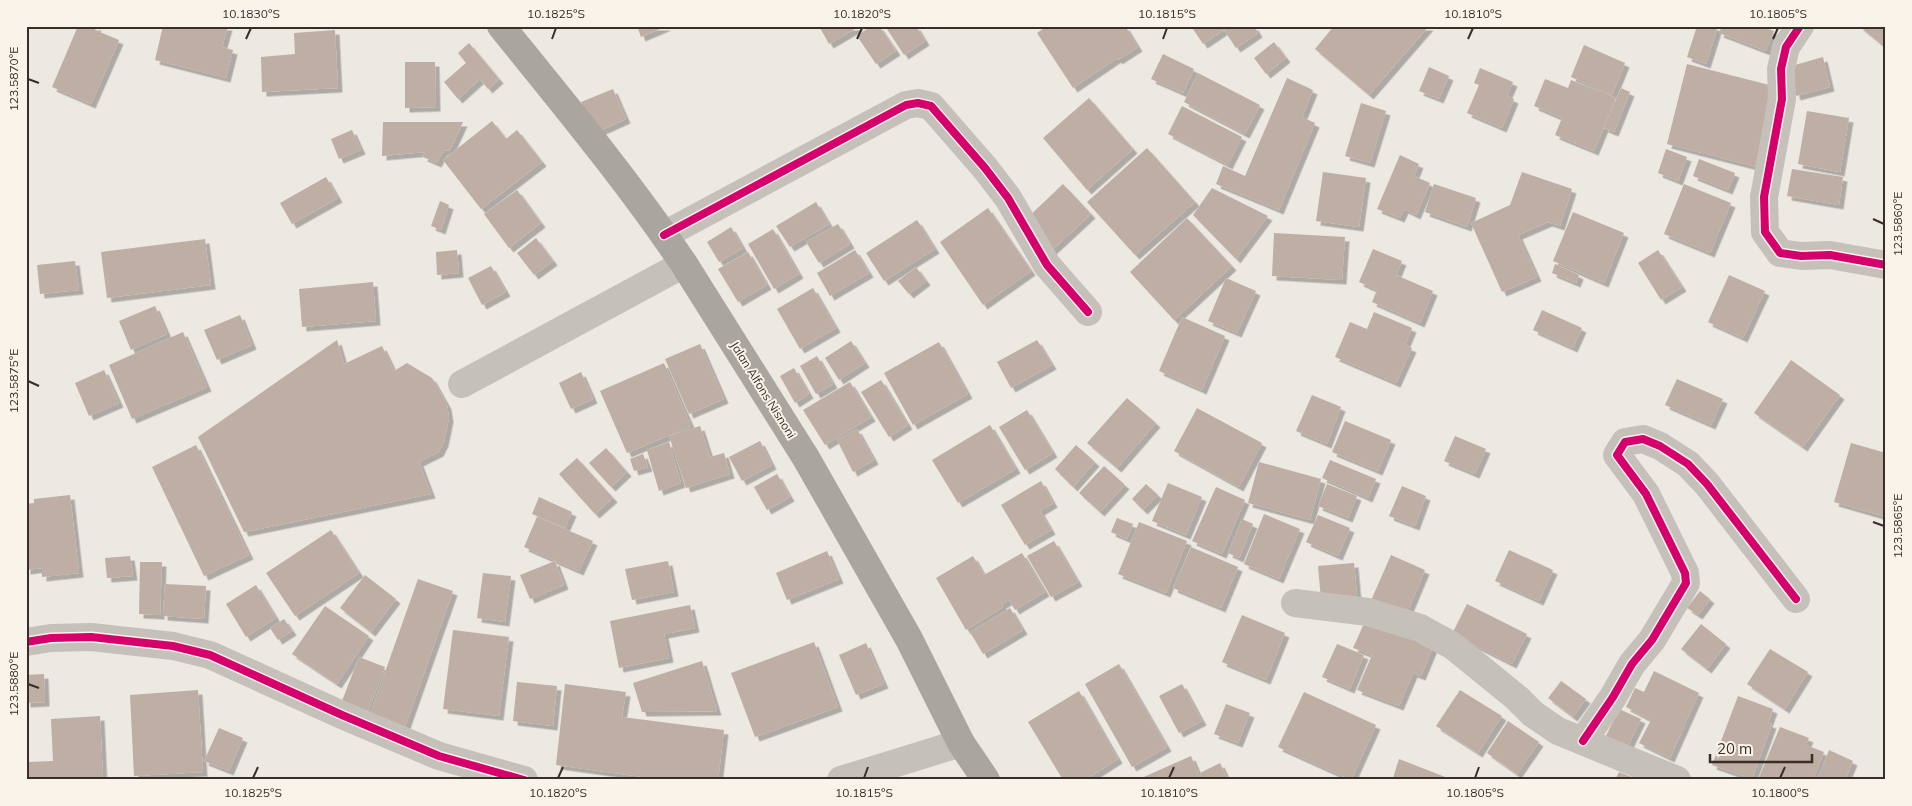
<svg xmlns="http://www.w3.org/2000/svg" width="1912" height="806" viewBox="0 0 1912 806" font-family="Mulish,sans-serif">
<style>
.building{fill:#bfaea4;filter:url(#shadow)}
.lines{fill:none;stroke-linecap:round;stroke-linejoin:round}
.minor{stroke:#c6c0ba;stroke-width:28}
.major{stroke:#aba59f;stroke-width:28}
.cycleway-casing{stroke:#f9f3e9;stroke-width:11}
.cycleway{stroke:#d6006c;stroke-width:8}
.ticks{fill:none;stroke:#372e29;stroke-width:2}
.labels{text-anchor:middle;stroke-width:4;stroke-linejoin:round;paint-order:stroke}
.street-label{font-size:12px;fill:#372e29;stroke:#f9f3e9}
.neatline{fill:none;stroke:#372e29;stroke-width:2}
.ticks-label{font-size:12px;text-anchor:middle;fill:#372e29}
</style>
<defs>
<filter id="shadow"><feDropShadow dx="4.5" dy="4.5" stdDeviation="0" flood-color="#0004"/></filter>
</defs>
<rect width="100%" height="100%" fill="#ece8e2"/>
<!-- building -->
<path class="building" d="M78,26h19l-2,4 24,10 -28,64 -39,-17z
M163,26h65l-6,21 11,3 -7,28 -71,-18z
M637,26h30l-26,11z
M819,26h41l-31,18z
M871,26h8l17,25 -20,13 -19,-28z
M885,26h31l9,15 -21,14z
M1047,26h78l13,21 -20,13 -1,-2 -44,30 -36,-55z
M1191,26h63l4,7 -22,15 -12,-18 -21,14z
M1334,26h95l-60,69 -54,-46z
M1697,26h21l-12,38 -19,-7z
M1722,26h38l14,5 -8,20 -47,-18z
M1859,26h27v13l-5,5z
M335,30l3,58 -76,4 -1,-35 34,-3 -1,-21z
M1274,42l12,16 -20,16 -12,-16z
M469,43l30,36 -11,10 -8,-10 -22,20 -14,-17 22,-19 -8,-10z
M1584,45l41,18 -13,32 -41,-18z
M1163,54l31,15 -11,24 -32,-14z
M1823,57l7,30 -34,9 -8,-29z
M405,62h30l1,45 -31,1z
M1687,64l90,23 -20,80 -90,-23z
M1429,67l20,9 -10,23 -20,-8z
M1480,68l33,14 -6,14 7,3 -12,29 -35,-15 12,-28 -5,-2z
M1198,73l62,32 -15,29 -61,-32z
M1287,78l26,12 -11,27 13,6 -36,87 -63,-26 7,-18 22,10z
M1545,79l23,9 3,-8 45,18 -22,53 -39,-16 7,-17 -28,-12z
M1621,88l9,4 -16,40 -10,-4z
M613,89l13,30 -31,14 -14,-31z
M1089,98l44,51 -46,41 -44,-52z
M1361,103l25,8 -16,52 -25,-7z
M1182,106l60,31 -14,28 -60,-31z
M1807,111l42,7 -9,54 -42,-8z
M492,121l14,18 11,-9 25,32 -61,47 -38,-49z
M383,122h80l-13,28 -7,1 -6,12 -14,-6 2,-5 -43,4z
M352,130l9,20 -22,9 -8,-20z
M1147,148l48,54 -60,53 -48,-53z
M1666,149l21,8 -9,24 -20,-8z
M1400,155l19,9 -5,12 16,7 -14,32 -12,-6 -4,9 -23,-9z
M1699,159l36,14 -7,17 -35,-14z
M1792,169l51,8 -4,28 -52,-9z
M1323,172l43,6 -7,49 -43,-6z
M1522,172l50,17 -12,37 -12,-4 -30,13 19,42 -35,15 -31,-69 39,-18z
M326,177l12,21 -46,26 -12,-21z
M1063,184l28,30 -40,37 -28,-29z
M1434,184l42,14 -9,29 -42,-15z
M1684,184l47,19 -21,50 -46,-19z
M1212,188l56,28 -32,43 -43,-44z
M517,190l24,33 -32,25 -25,-34z
M440,201l9,4 -8,25 -10,-4z
M816,202l13,22 -39,23 -14,-21z
M988,208l43,63 -48,34 -43,-63z
M1573,212l51,21 -20,50 -51,-22z
M1187,218l45,48 -58,54 -44,-48z
M917,220l18,29 -51,32 -18,-28z
M838,224l12,20 -31,19 -13,-21z
M731,227l12,21 -24,14 -12,-20z
M773,229l26,45 -25,15 -26,-45z
M1274,233l71,4 -3,43 -70,-4z
M536,238l17,23 -19,14 -17,-22z
M205,239l6,46 -104,13 -6,-46z
M1373,249l29,12 -6,14 37,16 -13,32 -48,-21 5,-12 -18,-8z
M457,250l2,23 -22,2 -1,-23z
M855,250l14,23 -39,23 -13,-23z
M1658,250l24,37 -21,13 -23,-37z
M748,252l19,33 -29,17 -20,-33z
M75,261l4,29 -39,4 -3,-29z
M1555,264l24,11 -3,8 -24,-10z
M491,266l15,26 -24,13 -14,-27z
M916,267l10,14 -17,13 -11,-13z
M1729,275l36,16 -22,47 -35,-16z
M1226,278l30,13 -19,42 -29,-12z
M373,282l3,39 -74,6 -3,-38z
M813,288l23,40 -36,21 -23,-40z
M155,306l12,28 -36,16 -12,-29z
M1542,310l40,18 -9,20 -40,-18z
M1374,312l38,16 -7,17 7,3 -16,35 -61,-26 15,-35 17,7z
M240,315l12,30 -35,15 -13,-30z
M1182,317l43,19 -23,54 -43,-19z
M183,332l24,55 -75,32 -23,-54z
M337,340l7,24 38,-18 12,25 13,-8 25,15 15,27 2,13 -5,24 -5,10 -20,10 12,32 -187,38 -46,-95z
M1037,340l15,25 -41,23 -14,-26z
M851,341l14,22 -26,17 -14,-22z
M939,342l29,52 -55,31 -29,-52z
M700,344l24,55 -35,15 -24,-55z
M817,356l16,28 -17,10 -16,-28z
M1791,360l49,35 -37,52 -49,-34z
M664,363l27,63 -64,27 -27,-62z
M794,368l15,26 -14,9 -15,-27z
M104,370l15,33 -30,13 -14,-33z
M581,372l12,27 -22,10 -12,-26z
M1677,379l46,20 -12,26 -46,-20z
M881,380l27,45 -19,12 -28,-45z
M850,382l21,35 -46,28 -22,-35z
M1312,395l29,12 -14,37 -31,-13z
M1127,398l29,25 -39,45 -30,-25z
M1197,408l65,35 -23,44 -65,-36z
M1027,410l26,43 -28,17 -26,-43z
M1345,421l46,19 -13,31 -46,-19z
M990,425l26,44 -58,34 -26,-43z
M700,426l10,31 14,-4 6,21 -44,14 -17,-52z
M857,429l17,31 -21,12 -16,-32z
M1455,436l31,13 -11,25 -31,-13z
M760,441l12,24 -30,16 -13,-24z
M669,442l12,41 -22,8 -12,-41z
M1851,443l35,10v64l-52,-15z
M196,445l53,110 -45,21 -52,-109z
M1076,445l19,17 -22,25 -18,-18z
M606,448l21,24 -16,15 -22,-24z
M643,454l5,13 -14,4 -4,-12z
M577,458l36,40 -18,16 -36,-40z
M1330,460l46,19 -8,19 -46,-20z
M1259,462l62,17 -11,41 -62,-17z
M1104,466l21,19 -25,27 -21,-19z
M777,474l13,23 -23,13 -13,-23z
M1041,481l12,22 -13,8 11,19 -26,15 -24,-40z
M1168,483l34,14 -16,38 -34,-14z
M1146,484l12,11 -15,15 -11,-11z
M1327,484l30,12 -9,22 -30,-12z
M1402,486l24,10 -11,30 -26,-10z
M1216,487l29,13 -23,54 -30,-13z
M70,495l9,78 -37,4v-9l-16,2v-66l8,-1v-4z
M539,497l33,15 -7,16 -33,-14z
M1264,514l36,15 -21,50 -35,-15z
M1318,515l32,13 -12,28 -32,-14z
M537,517l56,24 -14,30 -55,-24z
M1117,518l16,6 -6,15 -16,-7z
M1242,519l11,5 -14,34 -11,-5z
M1139,522l48,19 -21,52 -48,-19z
M331,530l28,43 -64,43 -29,-43z
M1054,541l24,41 -27,15 -24,-41z
M1191,547l47,20 -17,41 -48,-20z
M1509,550l44,20 -14,31 -44,-20z
M827,551l12,28 -52,21 -11,-27z
M1022,553l23,39 -30,18 -6,-10 -7,4 1,3 -37,23 -30,-52 37,-22 11,19z
M1391,555l34,15 -21,50 -35,-15z
M130,556l3,20 -26,2 -2,-20z
M555,561l9,24 -34,14 -10,-24z
M668,561l6,31 -42,8 -7,-31z
M140,562h22l-2,53 -21,-1z
M1354,563l3,33 -36,4 -3,-34z
M483,573l28,3 -6,46 -28,-4z
M365,575l31,24 -25,33 -31,-24z
M418,579l35,12 -50,142 -35,-13z
M165,584l41,2 -2,33 -41,-3z
M256,585l20,33 -30,19 -20,-33z
M1700,591l10,8 -12,16 -11,-7z
M1467,604l60,30 -15,30 -60,-30z
M690,605l5,23 -31,6 5,24 -50,10 -9,-47z
M325,606l44,30 -32,48 -45,-30z
M1010,608l13,22 -40,24 -13,-22z
M1242,615l43,18 -19,47 -44,-18z
M284,619l8,12 -14,9 -8,-12z
M1366,619l67,28 -12,29 -8,-3 -14,33 -42,-16 15,-35 -19,-7z
M1701,624l25,20 -19,25 -26,-20z
M453,630l56,7 -10,79 -56,-7z
M814,642l24,65 -83,30 -24,-64z
M866,643l18,41 -28,11 -17,-40z
M1337,644l27,11 -14,34 -28,-12z
M1770,649l38,23 -23,37 -38,-25z
M359,657l26,10 -17,44 -26,-10z
M702,661l15,50 -75,1 -9,-29z
M1119,664l48,83 -35,20 -47,-83z
M1654,671l45,22 -29,65 -31,-15 12,-23 -25,-13 9,-19 9,4z
M44,674l1,28 -19,1v-28z
M1561,681l25,18 -13,18 -25,-19z
M517,682l40,4 -4,40 -40,-5z
M565,684l61,8 -4,25 102,13 -6,50h-53l-109,-15z
M1182,684l20,37 -23,12 -20,-37z
M198,690l5,82 -69,4 -4,-81z
M1460,690l42,26 -24,37 -42,-27z
M1079,691l39,68 -33,21h-22l-35,-58z
M1304,692l72,33 -25,55 -73,-33z
M1738,696l35,13 -5,14 4,1 -20,55 -40,-14z
M1226,704l24,9 -12,30 -24,-9z
M1619,709l22,10 -14,29 -22,-10z
M100,716l3,64h-75v-18l25,-1 -2,-42z
M1508,721l31,21 -22,32 -30,-21z
M1780,727l29,11 -3,7 18,7 -11,28h-55z
M219,728l24,10 -14,33 -25,-10z
M1829,750l24,11 -8,19h-28z
M1191,756l10,24h-64z
M1399,759l54,21h-55l-5,-2z
M1220,763l8,17h-25l-3,-7z
M1619,772l20,8h-24z"/>
<g class="lines">
<!-- minor -->
<path class="minor" d="M1800,26l-14,21 -5,22 1,30 -18,98 1,35 15,21 21,3 29,-1 56,10
M664,235l242,-130 12,-2 13,3 54,62 23,30 39,67 41,47
M462,384l222,-120
M1295,603l73,9 52,16 33,18 64,52 16,16 25,17 119,49
M26,642l25,-4 40,-1 82,9 37,9 132,60 97,41 85,24
M1583,741l30,-44 19,-33 20,-24 34,-57 -1,-10 -39,-79 -29,-39 8,-13 18,-3 17,7 28,18 19,20 89,115
M841,780l120,-37"/>
<!-- major -->
<path class="major" d="M501,26c63,78 127,155 183,238l122,194 103,181 52,104 25,37"/>
<defs>
<path id="cycleway" d="M1800,26l-14,21 -5,22 1,30 -18,98 1,35 15,21 21,3 29,-1 56,10
M664,235l242,-130 12,-2 13,3 54,62 23,30 39,67 41,47
M26,642l25,-4 40,-1 82,9 37,9 132,60 97,41 85,24
M1583,741l30,-44 19,-33 20,-24 34,-57 -1,-10 -39,-79 -29,-39 8,-13 18,-3 17,7 28,18 19,20 89,115"/>
</defs>
<!-- cycleway casing -->
<use href="#cycleway" class="cycleway-casing"/>
<!-- cycleway -->
<use href="#cycleway" class="cycleway"/>
</g>
<!-- ticks -->
<path class="ticks" d="M246,39l5,-11M552,39l4,-11M857,39l5,-11M1163,39l4,-11M1468,39l5,-11M1773,39l5,-11M28,79l11,4M1873,219l11,5M28,381l11,5M1873,522l11,4M28,684l11,4M253,778l5,-11M558,778l5,-11M864,778l4,-11M1169,778l5,-11M1475,778l4,-11M1780,778l5,-11"/>
<g class="labels">
<!-- street labels -->
<g class="street-label">
<text transform="translate(763 390) rotate(58)" y="4">Jalan Alfons Nisnoni</text>
</g>
</g>
<!-- border -->
<rect width="1912" height="806" fill="none" stroke="#f9f3e9" stroke-width="55"/>
<!-- scale -->
<path d="M1710 754v8h102v-8" fill="none" stroke="#372e29" stroke-width="2.5"/>
<text x="1717" y="754" font-size="15" fill="#372e29" stroke="#f9f3e9" stroke-width="4" paint-order="stroke">20 m</text>
<rect x="28" y="28" width="1856" height="750" class="neatline"/>
<g class="ticks-label">
<text x="251" y="18">10.1830°S</text>
<text x="556" y="18">10.1825°S</text>
<text x="862" y="18">10.1820°S</text>
<text x="1167" y="18">10.1815°S</text>
<text x="1473" y="18">10.1810°S</text>
<text x="1778" y="18">10.1805°S</text>
<text transform="translate(14 79) rotate(-90)" y="4">123.5870°E</text>
<text transform="translate(1898 224) rotate(-90)" y="4">123.5860°E</text>
<text transform="translate(14 381) rotate(-90)" y="4">123.5875°E</text>
<text transform="translate(1898 526) rotate(-90)" y="4">123.5865°E</text>
<text transform="translate(14 684) rotate(-90)" y="4">123.5880°E</text>
<text x="253" y="797">10.1825°S</text>
<text x="558" y="797">10.1820°S</text>
<text x="864" y="797">10.1815°S</text>
<text x="1169" y="797">10.1810°S</text>
<text x="1475" y="797">10.1805°S</text>
<text x="1780" y="797">10.1800°S</text>
</g>
</svg>
